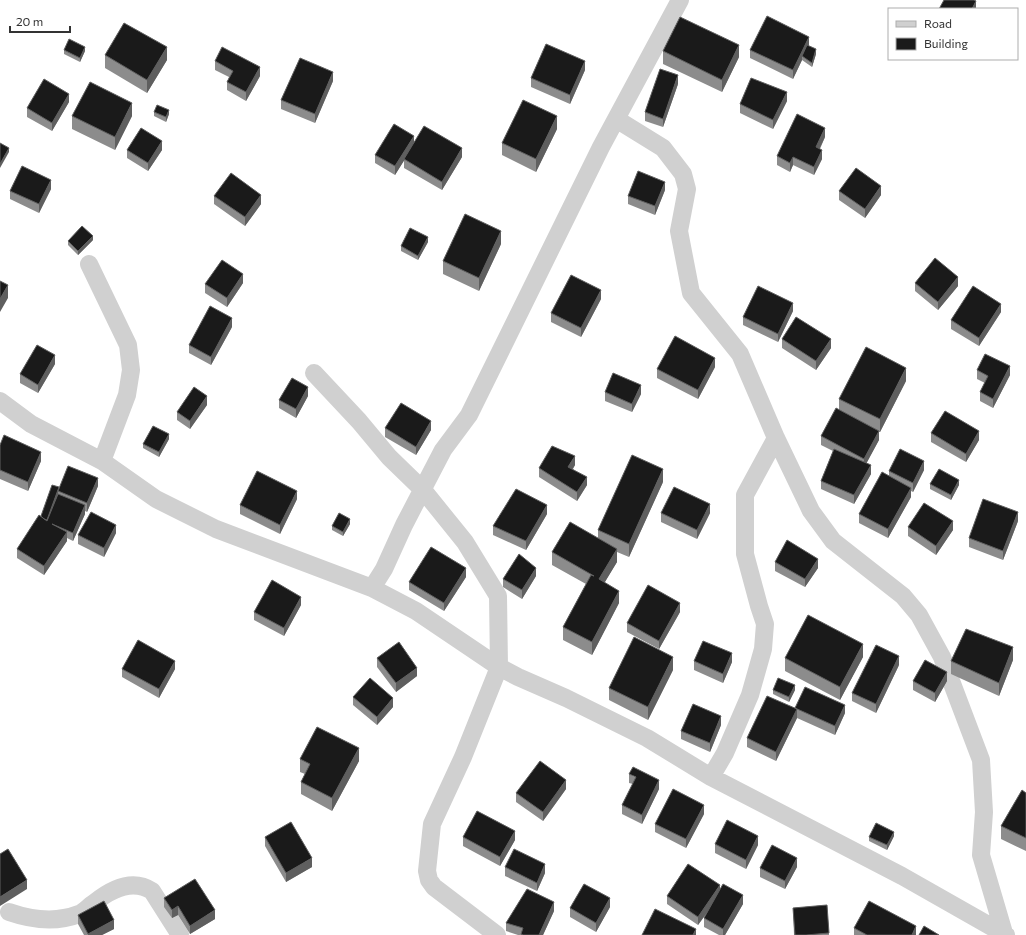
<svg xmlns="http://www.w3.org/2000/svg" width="1026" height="935" viewBox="0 0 1026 935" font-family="Commissioner,sans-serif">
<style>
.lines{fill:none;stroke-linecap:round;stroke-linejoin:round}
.minor{stroke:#d0d0d0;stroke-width:18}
.wall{fill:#8c8c8c;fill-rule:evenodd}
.shaded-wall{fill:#5f5f5f}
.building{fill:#1a1a1a;stroke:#5f5f5f}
</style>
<rect width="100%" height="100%" fill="#fff"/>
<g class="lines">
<!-- minor -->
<path class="minor" d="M616,119l47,29 20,26 4,15 -8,42 12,62 49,61 36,84 35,73 22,30 70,55 16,19 23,42 39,103 3,52 -3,43 23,78
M89,264l39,81 3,25 -4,25 -25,66
M314,373l45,48 30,36 34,33 42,52 33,54 1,71 -36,90 -31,67 -5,47 2,9 5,7 63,48
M0,401l31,23 71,37 54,38 60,30 156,59 44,23 83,56 19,10 48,21 81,40 64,39 191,99 104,59
M372,588l12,-19 20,-44 39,-75 26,-35 132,-268 79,-147
M711,777l14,-24 25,-58 13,-46 2,-25 -6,-18 -14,-52v-59l31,-57
M9,912c23,8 47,11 70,2 5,-2 10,-8 15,-11 16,-13 38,-25 58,-12l28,44"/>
</g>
<!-- wall -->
<path class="wall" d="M809,46l7,8 -4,13 -10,-7 -9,19 -43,-21v-8z
M64,50l21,1 -5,11 -16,-8z
M663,51l76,6 -17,35 -59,-28z
M105,55l62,5 -20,33 -42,-25z
M215,61l45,15 -14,25 -19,-11v-8l2,-5 -14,-7z
M585,70l-15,34 -39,-17v-9z
M333,81l-18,42 -34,-14v-9z
M678,84l-15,43 -18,-6v-9z
M787,101l-14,28 -33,-16v-9z
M69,102l-17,29 -25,-14v-9z
M154,112l15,2 -3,8 -12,-6z
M72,116h60l-17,34 -43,-21z
M557,129l-21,43 -34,-17v-12z
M825,137l-5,12 2,10 -8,16 -21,-10 -3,7 -13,-7v-9z
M414,143l48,14 -20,33 -38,-22v-8l-9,15 -20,-12v-8z
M127,150h35l-14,21 -21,-13z
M51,189l-12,24 -29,-14v-8z
M665,190l-10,25 -27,-11v-8z
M839,191l42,4 -16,23 -26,-18z
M214,196l47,8 -16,22 -31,-22z
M93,240l-15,15 -10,-10v-4z
M428,242l-10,18 -17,-9v-5z
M501,244l-22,47 -36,-17v-13z
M243,283l-16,24 -22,-14v-9z
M915,283l43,3 -20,24 -23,-19z
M601,299l-20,38 -30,-15v-9z
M793,311l-15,31 -35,-17v-8z
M1001,312l-22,34 -28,-17v-9z
M232,327l-21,38 -22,-12v-8z
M782,339l49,9 -15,22 -34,-22z
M55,364l-17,29 -18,-10v-9z
M715,367l-17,32 -41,-21v-9z
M977,370l33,5 -17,33 -13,-7v-9l5,-9 -8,-4z
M906,381l-26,51h-1v8l-13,23 5,11 -17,30 -33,-15v-8l12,-30 -12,-6v-9l18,-26v-11z
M605,392l36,2 -9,18 -27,-11z
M308,396l-12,22 -17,-10v-8z
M207,405l-17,24 -13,-9v-8z
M385,428l46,2 -15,25 -31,-18z
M931,433l48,7 -13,22 -35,-20z
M169,439l-10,18 -16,-9v-4z
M0,445l41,16 -13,30 -28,-12z
M575,465l-2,4 14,16 -10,16 -38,-24v-9z
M924,470l-11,22 -2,-1v6l-23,41 -29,-15v-9l30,-38v-5z
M663,482l-34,75 -12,-5v10l-13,21 15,20 -27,52 -29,-15v-13l23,-43 -34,-19v-13l46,-14v-8z
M930,484l29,1 -8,15 -21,-11z
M98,486l-11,26 -2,-1v3l-12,27 -6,-3v3l-23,34 -27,-17v-9l24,-33 18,-27zM58,494v2l-6,13z
M297,499l-17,35 -40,-20v-9z
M661,513h49l-13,26 -36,-17z
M547,514l-21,36 -33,-15v-9z
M1018,521l-15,39 -34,-13v-9z
M350,524l-7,12 -11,-6v-4z
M908,527l45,3 -17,25 -28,-19z
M116,533l-12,24 -26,-13v-9z
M775,562l43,6 -13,19 -30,-16z
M536,576l-14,23 -19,-12v-8z
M466,577l-22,34 -35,-21v-8z
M301,605l-17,31 -30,-16v-8z
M680,612l-21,37 -32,-17v-9z
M863,657l-23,43 -55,-29v-13z
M377,658l40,18 -21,16 -19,-25z
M1013,660l-14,36 -48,-22v-13z
M694,661l38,1 -9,21 -29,-13z
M899,665l-23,48 -24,-12v-8z
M122,669h53l-16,29 -37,-21z
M673,670l-25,50 -39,-20v-12z
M913,681h34l-12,21 -22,-12z
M773,690h22l-6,12 -16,-8z
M353,697l40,10 -16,18 -24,-20z
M795,709l50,4 -10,22 -38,-17 -21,43 -29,-14v-9z
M721,725l-11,27 -29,-13v-8z
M300,759l59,2 -27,50 -31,-17v-12l4,-8 -5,-2z
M629,774l30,15 -17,35 -20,-10v-9l11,-21 -4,-1z
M566,789l-23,32 -27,-19v-9z
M1026,793v58l-25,-12v-13z
M704,814l-18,34 -31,-16v-8z
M894,836l-7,14 -18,-9v-4z
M265,837l47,30 -26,15 -21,-36z
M463,837l52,3 -15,26 -37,-20z
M715,844l43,1 -12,24 -31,-16z
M505,867l40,6 -8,18 -32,-15z
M797,867l-12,22 -25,-12v-9z
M720,890l23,14 -18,31h-6l-15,-8v-9l6,-9 -12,16 -31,-21v-8z
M164,898l51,21 -25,15 -12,-19 -6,3 -8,-11z
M827,905l2,30h-35l-1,-27z
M610,907l-14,25 -26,-15v-9z
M554,911l-11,24h-25l-12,-4v-8z
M78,915l36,14 -12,6h-18l-6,-11z
M854,928l62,7h-62z"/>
<!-- shaded-wall -->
<path class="shaded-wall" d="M976,1v8h-4z
M809,37v9l-7,10v4l-9,19v-9z
M739,45v12l-17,35v-12z
M85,47v4l-5,11v-4z
M167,47v13l-20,33v-13z
M816,49v5l-4,13v-4z
M585,61v9l-15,34v-9z
M260,67v9l-14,25v-9z
M333,72v9l-18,42v-9z
M678,75v9l-15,43v-8z
M787,92v9l-14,28v-9z
M69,94v8l-17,29v-8z
M132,103v13l-17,34v-13z
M169,110v4l-3,8v-5z
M557,116v13l-21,43v-13z
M825,128v9l-9,19v-9z
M414,136v9l-19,30v-9z
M162,141v9l-14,21v-8z
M9,148v4l-9,16v-4z
M462,148v9l-20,33v-8z
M822,150v9l-8,16v-8z
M793,157v8l-3,7v-9z
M51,180v9l-12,24v-9z
M665,182v8l-10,25v-9z
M881,186v9l-16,23v-9z
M261,195v9l-16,22v-9z
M501,231v13l-22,47v-13z
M93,236v4l-15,15v-4z
M428,237v5l-10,18v-4z
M243,274v9l-16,24v-9z
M958,277v9l-20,24v-8z
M8,285v13l-8,14v-13z
M601,290v9l-20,38v-9z
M793,303v8l-15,31v-8z
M1001,304v8l-22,34v-8z
M232,318v9l-21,38v-8z
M831,339v9l-15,22v-9z
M55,355v9l-17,29v-8z
M715,358v9l-17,32v-9z
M1010,366v9l-17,33v-9z
M906,368v13l-26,51v-13z
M641,385v9l-9,18v-8z
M308,387v9l-12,22v-9z
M207,396v9l-17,24v-8z
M431,421v9l-15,25v-8z
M879,431v9l-15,28v-9z
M979,431v9l-13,22v-8z
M169,434v5l-10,18v-5z
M41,452v9l-13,30v-9z
M575,456v9l-7,11v-9z
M924,461v9l-11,22v-9z
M871,465v9l-17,30v-9z
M663,469v13l-34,75v-13z
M587,477v8l-10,16v-9z
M98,478v8l-11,26v-9z
M959,480v5l-8,15v-5z
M59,487v4h-1v3l-11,30v-4z
M911,488v9l-23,41v-9z
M297,491v8l-17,35v-9z
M710,504v9l-13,26v-9z
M85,505v9l-12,27v-8z
M547,505v9l-21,36v-9z
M1018,512v9l-15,39v-9z
M350,519v5l-7,12v-4z
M953,521v9l-17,25v-9z
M116,525v8l-12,24v-9z
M67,532v9l-23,34v-9z
M617,549v13l-18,30v-13z
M818,559v9l-13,19v-8z
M466,568v9l-22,34v-8z
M536,568v8l-14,23v-9z
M619,591v12l-27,52v-13z
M301,597v8l-17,31v-8z
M680,603v9l-21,37v-8z
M863,644v13l-23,43v-13z
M1013,647v13l-14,36v-13z
M732,653v9l-9,21v-9z
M899,656v9l-23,48v-9z
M673,657v13l-25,50v-13z
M175,661v8l-16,29v-9z
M417,668v8l-21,16v-9z
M947,672v9l-12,21v-9z
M795,685v5l-6,12v-5z
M393,698v9l-16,18v-8z
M845,705v8l-10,22v-9z
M797,709v9l-21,43v-9z
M721,716v9l-11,27v-9z
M359,748v13l-27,50v-13z
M566,780v9l-23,32v-9z
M659,780v9l-17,35v-9z
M704,805v9l-18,34v-9z
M515,831v9l-15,26v-9z
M894,832v4l-7,14v-5z
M758,836v9l-12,24v-9z
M312,858v9l-26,15v-9z
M797,858v9l-12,22v-8z
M545,864v9l-8,18v-8z
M27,880v9l-27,17v-9z
M720,885v9l-22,31v-8z
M743,895v9l-18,31h-2v-6z
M610,898v9l-14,25v-9z
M554,902v9l-11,24h-4z
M178,906v9l-6,3v-8z
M215,910v9l-25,15v-8z
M114,920v9l-12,6h-14v-1z
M916,926v9h-4z
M696,929v6h-3z"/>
<!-- building -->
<path class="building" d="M944,0h30l2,1 -4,8h-33z
M767,16l42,21 -16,33 -43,-20z
M680,17l59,28 -17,35 -59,-29z
M124,23l43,24 -20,33 -42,-25z
M69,39l16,8 -5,11 -16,-8z
M546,44l39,17 -15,34 -39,-17z
M807,45l9,4 -4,14 -10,-7z
M222,47l38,20 -14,25 -19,-10 6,-11 -18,-10z
M300,58l33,14 -18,42 -34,-14z
M660,69l18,6 -15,44 -18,-7z
M751,78l36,14 -14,28 -33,-16z
M44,79l25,15 -17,29 -25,-15z
M90,82l42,21 -17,34 -43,-21z
M523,100l34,16 -21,43 -34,-16z
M157,105l12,5 -3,7 -12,-5z
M797,114l28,14 -9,19 6,3 -8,17 -21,-10 -3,6 -13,-7z
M394,124l20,12 -19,30 -20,-11z
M424,126l38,22 -20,34 -38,-23z
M141,128l21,13 -14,22 -21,-13z
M0,143l9,5 -9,16z
M22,166l29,14 -12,24 -29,-13z
M856,168l25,18 -16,23 -26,-18z
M638,171l27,11 -10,24 -27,-10z
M231,173l30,22 -16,22 -31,-21z
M465,214l36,17 -22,47 -36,-17z
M82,226l11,10 -15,15 -10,-10z
M410,228l18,9 -10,19 -17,-10z
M935,258l23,19 -20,25 -23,-19z
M222,260l21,14 -16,24 -22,-14z
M571,275l30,15 -20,38 -30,-15z
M0,281l8,4 -8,14z
M758,286l35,17 -15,31 -35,-17z
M973,286l28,18 -22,34 -28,-18z
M210,306l22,12 -21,39 -22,-12z
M796,317l35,22 -15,22 -34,-22z
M675,336l40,22 -17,32 -41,-21z
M37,345l18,10 -17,30 -18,-11z
M866,347l40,21 -26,51 -41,-20z
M985,354l25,12 -17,33 -13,-7 8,-16 -11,-6z
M613,373l28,12 -9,19 -27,-12z
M292,378l16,9 -12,22 -17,-9z
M194,387l13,9 -17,25 -13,-9z
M401,403l30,18 -15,26 -31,-19z
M836,408l43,23 -15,28 -43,-23z
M945,411l34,20 -13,23 -35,-21z
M153,426l16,8 -10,18 -16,-8z
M4,435l37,17 -13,30 -28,-12v-25z
M552,446l23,10 -7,11 19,10 -10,15 -38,-24z
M834,449l37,16 -17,30 -33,-14z
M900,449l24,12 -11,22 -24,-12z
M632,455l31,14 -34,75 -31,-14z
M68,466l30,12 -11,25 -29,-12z
M939,469l20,11 -8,15 -21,-11z
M257,471l40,20 -17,34 -40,-20z
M882,472l29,16 -23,41 -29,-15z
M52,485l7,2 -12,33 -3,-1 -3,-3z
M674,487l36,17 -13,26 -36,-17z
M516,489l31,16 -21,36 -33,-15z
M58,494l27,11 -12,28 -21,-9 15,8 -23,34 -27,-17 22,-34 8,6z
M983,499l35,13 -15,39 -34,-13z
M924,503l29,18 -17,25 -28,-19z
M91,512l25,13 -12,23 -26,-13z
M339,513l11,6 -7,13 -11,-6z
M570,522l47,27 -18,30 20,12 -27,51 -29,-15 28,-52 3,1 -42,-24z
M787,540l31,19 -13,20 -30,-17z
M431,547l35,21 -22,35 -35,-21z
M519,554l17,14 -14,22 -19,-11z
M272,580l29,17 -17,31 -30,-16z
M648,585l32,18 -21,38 -32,-18z
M808,615l55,29 -23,43 -55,-29z
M966,629l47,18 -14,36 -48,-22z
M634,637l39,20 -25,50 -39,-19z
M138,640l37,21 -16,28 -37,-20z
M703,641l29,12 -9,21 -29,-13z
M399,642l18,26 -21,15 -19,-25z
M876,645l23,11 -23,48 -24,-11z
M925,660l22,12 -12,21 -22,-12z
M370,678l23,20 -16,19 -24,-20z
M778,678l17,7 -6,12 -16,-7z
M805,687l40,18 -10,21 -40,-18z
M767,696l30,13 -21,43 -29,-14z
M693,704l28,12 -11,27 -29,-12z
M317,727l42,21 -27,50 -31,-16 9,-18 -10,-5z
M540,761l26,19 -23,32 -27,-19z
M633,767l26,13 -17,35 -20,-10 14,-28 -7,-3z
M673,789l31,16 -18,34 -31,-15z
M1022,790l4,3v45l-25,-12z
M477,811l38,20 -15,26 -37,-20z
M727,820l31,16 -12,24 -31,-16z
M291,822l21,36 -26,15 -21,-36z
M876,823l18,9 -7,13 -18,-8z
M772,845l25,13 -12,23 -25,-13z
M8,849l19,31 -27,17v-43z
M514,849l31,15 -8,19 -32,-16z
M688,864l32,21 -22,32 -31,-21z
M195,879l20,31 -25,16 -12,-20 -6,4 -8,-12z
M584,884l26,14 -14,25 -26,-15z
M723,884l20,11 -20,34 -19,-11z
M527,889l27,13 -15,33h-16l-2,-1 2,-6 -17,-5z
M104,901l10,19 -26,14 -10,-19z
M869,901l47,25 -4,9h-45l-13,-7z
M827,905l2,28 -23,2h-11l-2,-27z
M655,909l41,20 -3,6h-51z
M924,926l15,9h-20z"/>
<!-- legend -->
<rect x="888" y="8" width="130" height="52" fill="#ffffff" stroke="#adadad"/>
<rect x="896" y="21" width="20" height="6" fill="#d0d0d0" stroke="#adadad"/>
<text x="924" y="28" font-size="12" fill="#333333">Road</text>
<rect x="896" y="38" width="20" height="12" fill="#1a1a1a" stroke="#adadad"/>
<text x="924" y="48" font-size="12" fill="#333333">Building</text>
<!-- scale -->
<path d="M10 26v6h60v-6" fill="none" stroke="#333333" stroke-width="2"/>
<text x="16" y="26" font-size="12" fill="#333333" stroke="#ffffff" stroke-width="3" paint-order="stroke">20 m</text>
</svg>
